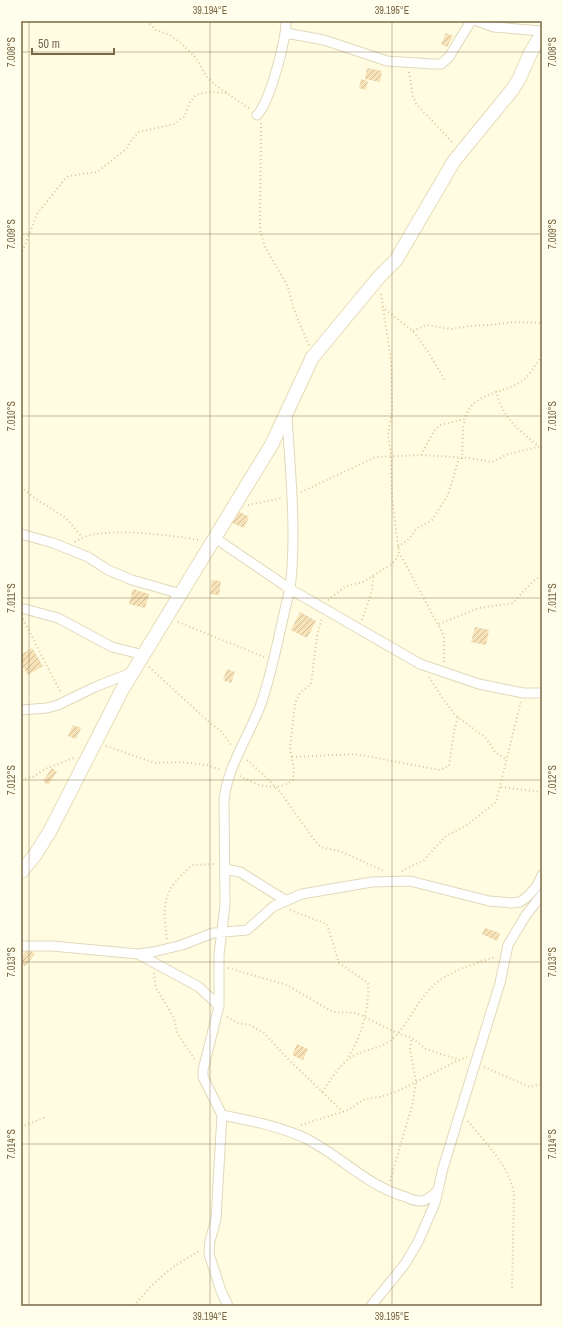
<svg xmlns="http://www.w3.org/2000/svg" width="563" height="1327" viewBox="0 0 563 1327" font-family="'Archivo Narrow',sans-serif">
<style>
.building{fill:url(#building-hatch)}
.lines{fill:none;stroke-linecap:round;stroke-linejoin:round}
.street-casing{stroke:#e2d8ba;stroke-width:11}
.secondary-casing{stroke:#e7dbb7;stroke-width:15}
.path{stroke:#dcc69a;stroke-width:2;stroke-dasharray:1 3;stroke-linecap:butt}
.street{stroke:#fff;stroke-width:9}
.secondary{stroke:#fff;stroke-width:13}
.ticks{fill:none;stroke:#796745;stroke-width:1;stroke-opacity:0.45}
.neatline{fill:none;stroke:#796745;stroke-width:1.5}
.ticks-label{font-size:10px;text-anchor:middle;fill:#796745}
</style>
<defs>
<pattern id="building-hatch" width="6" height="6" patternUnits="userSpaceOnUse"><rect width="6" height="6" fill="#f7e3b7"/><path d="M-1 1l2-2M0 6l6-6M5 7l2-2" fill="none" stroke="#cdbc97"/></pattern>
</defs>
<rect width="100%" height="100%" fill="#fffce2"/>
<!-- building -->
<path class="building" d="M446,33l7,3 -6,11 -6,-3z
M367,68l15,3 -2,11 -15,-3z
M361,79l7,2 -2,9 -7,-2z
M238,511l11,6 -5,11 -12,-5z
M212,580l9,1 -2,14 -9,-1z
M133,589l16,5 -4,14 -16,-4z
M300,612l16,9 -9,17 -16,-8z
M475,627l14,3 -3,15 -15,-3z
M32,648l11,18 -15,9 -7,-12v-8z
M227,669l8,3 -4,11 -8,-3z
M73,725l8,3 -5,11 -8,-3z
M52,768l5,4 -9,13 -5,-4z
M485,928l15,5 -3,8 -15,-7z
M28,949l7,5 -10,12 -4,-2v-6z
M297,1044l11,5 -5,11 -11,-5z"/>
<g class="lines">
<defs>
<path id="street" d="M477,21l17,6 48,4
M286,33l38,7 63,21 45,3h9l8,-7 22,-36
M257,115c13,-13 29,-75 29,-94
M21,534l32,9 35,14 20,13 24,10 49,14
M215,538l75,51 130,75 59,20 44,9h19
M21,608l37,10 54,29 32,8
M21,710l26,-2 11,-3 37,-18 38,-15
M225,869l15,3 45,28
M21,946h31l86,8 15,-2 29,-7 31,-12 34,-3 27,-24 28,-12 70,-12 38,-1 79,20 23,2 8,-1 8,-6 9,-10 5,-11
M138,954l61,33 20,19
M222,1115c29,6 58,11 85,24 35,18 60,47 99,58 4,2 10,4 15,4 7,0 12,-7 17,-11
M228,1306l-7,-15 -12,-37 1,-13 6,-22 6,-104 -19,-38v-7l16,-64v-51l6,-50 -1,-105c4,-35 25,-64 37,-96 13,-37 19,-77 29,-115 7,-56 0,-118 -3,-174
M371,1306l34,-42 13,-22 17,-39 8,-35 57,-185 8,-38 18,-30 16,-20"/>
<path id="secondary" d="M21,872l14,-17 15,-24 72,-141 150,-246 40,-86 67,-81 17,-17 58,-99 58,-71 7,-11 12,-27 11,-18"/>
</defs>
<!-- street casing -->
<use href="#street" class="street-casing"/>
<!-- secondary casing -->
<use href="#secondary" class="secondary-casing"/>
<!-- path -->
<path class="path" d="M147,21l9,9 14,5 12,9 15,15 9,17 9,9 35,24
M409,72l4,24 3,8 38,40
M261,123l-1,107 5,17 23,40 5,20 16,39
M21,255l16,-41 28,-35 4,-3 28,-4 29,-23 6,-10 7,-7 35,-8 10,-7 6,-15 6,-7 12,-3 19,1
M381,294l10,67 1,50 -4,24 3,20 1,44 7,53 45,84v27
M382,307l31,24 16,22 16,28
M413,331l13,-6 25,4 18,-3 22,-1 23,-3 28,1
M496,391c7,28 21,37 42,55
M421,455l13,-24 6,-6 25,-6c6,-27 39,-25 57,-38 8,-6 14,-17 20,-25
M462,459l1,-30 2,-10
M21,487l15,12 30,19 16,19
M301,492l75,-35 45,-2 48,3 23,4 16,-8 34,-8
M248,505l35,-7
M75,542c22,-18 97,-6 125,-2
M398,547l12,-9 6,-9 16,-9 16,-25 11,-37
M328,600l18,-14 17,-4 29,-18 5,-6 1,-6
M23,619l38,74
M362,620l10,-29 1,-16
M178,622l86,35
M439,624l40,-16 34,-5 20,-22 9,-5
M149,667l60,55 13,10 9,13
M429,677l14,22 12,16 31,23 9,14 12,8
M106,746l49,17 27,-1 24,3 16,5
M292,757l63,-3 85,16 9,-4 5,-35 4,-14
M247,760l19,17 15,16 34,48 6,6 21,5 42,19
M240,776c16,9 36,17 53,4l1,-11 -4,-21 5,-45 5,-10 11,-9 6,-48 5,-18
M21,779l12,-2 12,-8 29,-11
M501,787l41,5
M402,871l22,-11 22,-24 21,-11 29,-23 25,-101
M290,910l37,14 12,39 29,20c2,17 -5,46 -13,62 -2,5 -6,9 -8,14
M167,939c-5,-37 -4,-48 25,-74l24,-1
M228,968l59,17 46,27 23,1 41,20 15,5 14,11 33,11
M154,973l2,15 18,30 3,15 18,27
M227,1017l11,6 12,2 14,8 24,26 55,53
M484,1067l46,20 12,-3
M322,1092c11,-15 20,-33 38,-39 9,-4 23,-6 31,-13 17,-14 25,-38 41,-53 16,-16 42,-23 63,-30
M468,1121c18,23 40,43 46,72l-2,98
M301,1125l47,-15 17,-11 15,-2 18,-6 61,-31 8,-3
M21,1127l25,-10
M390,1181l23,-79 3,-20 -6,-33 2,-11
M134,1306c20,-25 37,-40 66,-55"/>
<!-- street -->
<use href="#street" class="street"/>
<!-- secondary -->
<use href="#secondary" class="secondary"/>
</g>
<!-- ticks -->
<path class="ticks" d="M29,21v1285M210,21v1285M392,21v1285M21,52h521M21,234h521M21,416h521M21,598h521M21,780h521M21,962h521M21,1144h521"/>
<!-- border -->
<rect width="563" height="1327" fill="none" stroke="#fffdeb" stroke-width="44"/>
<!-- scale -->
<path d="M32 48v6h82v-6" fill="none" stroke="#796745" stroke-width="2"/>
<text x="38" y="48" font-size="12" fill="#796745" stroke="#fffdeb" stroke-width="3" paint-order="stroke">50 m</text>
<rect x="22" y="22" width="519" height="1283" class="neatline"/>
<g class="ticks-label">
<text x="210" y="14">39.194°E</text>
<text x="392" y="14">39.195°E</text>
<text transform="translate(11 52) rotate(-90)" y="4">7.008°S</text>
<text transform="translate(552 52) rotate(-90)" y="4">7.008°S</text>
<text transform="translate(11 234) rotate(-90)" y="4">7.009°S</text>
<text transform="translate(552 234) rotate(-90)" y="4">7.009°S</text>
<text transform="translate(11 416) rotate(-90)" y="4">7.010°S</text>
<text transform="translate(552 416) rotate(-90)" y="4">7.010°S</text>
<text transform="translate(11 598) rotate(-90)" y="4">7.011°S</text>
<text transform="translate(552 598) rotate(-90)" y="4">7.011°S</text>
<text transform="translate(11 780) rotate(-90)" y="4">7.012°S</text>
<text transform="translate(552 780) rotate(-90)" y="4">7.012°S</text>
<text transform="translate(11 962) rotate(-90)" y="4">7.013°S</text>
<text transform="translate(552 962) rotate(-90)" y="4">7.013°S</text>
<text transform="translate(11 1144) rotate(-90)" y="4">7.014°S</text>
<text transform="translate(552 1144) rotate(-90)" y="4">7.014°S</text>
<text x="210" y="1320">39.194°E</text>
<text x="392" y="1320">39.195°E</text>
</g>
</svg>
